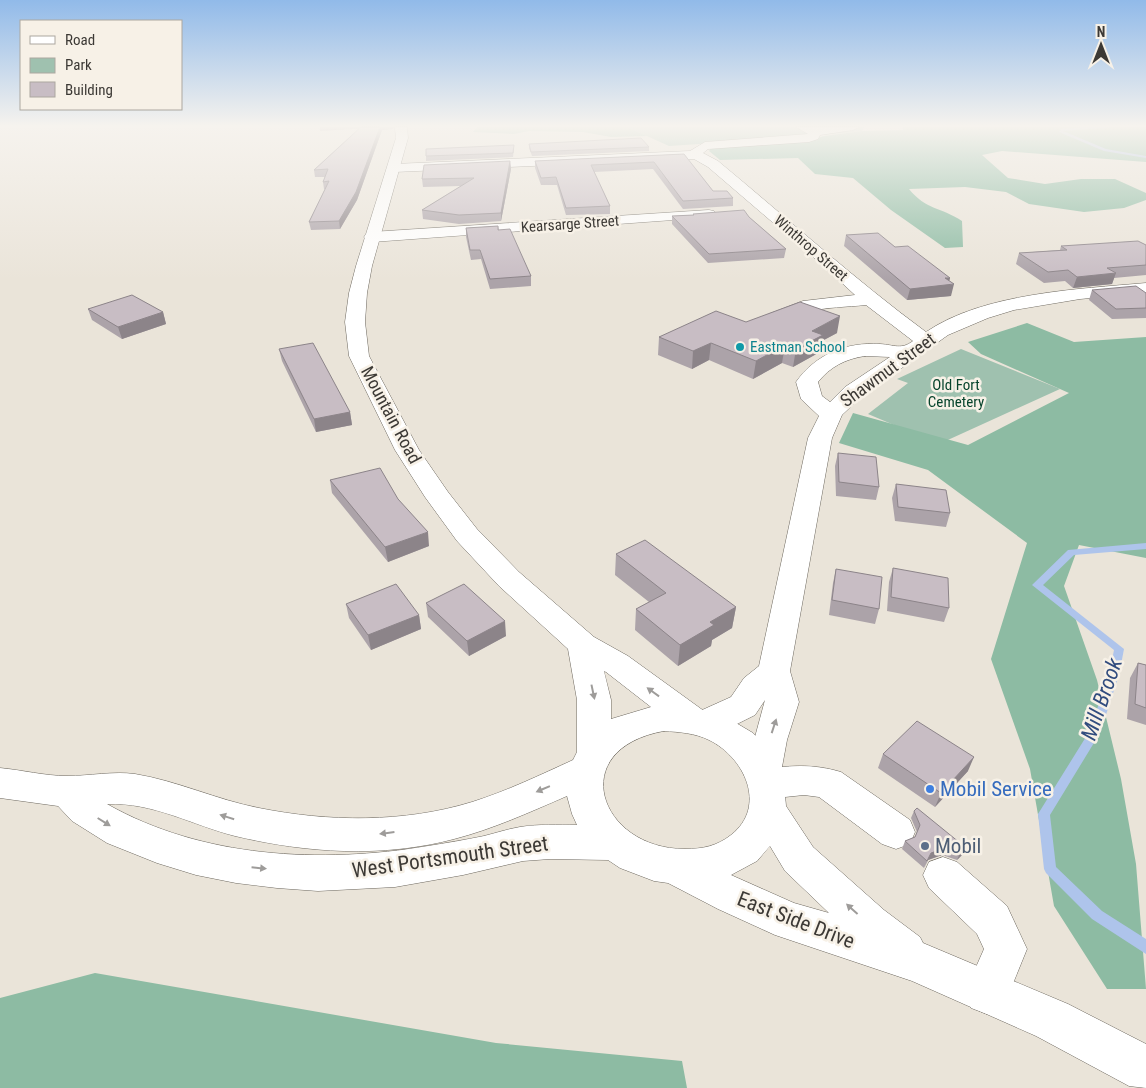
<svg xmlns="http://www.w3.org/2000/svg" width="1146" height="1088" viewBox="0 0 1146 1088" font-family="'Roboto Condensed',sans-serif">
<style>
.green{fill:#9fc1af}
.forest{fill:#8dbba3}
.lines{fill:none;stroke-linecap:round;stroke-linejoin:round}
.stream{fill:#aec4eb;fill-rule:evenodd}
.minor-casing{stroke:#6d685f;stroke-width:1}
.major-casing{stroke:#6d685f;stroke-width:1}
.minor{fill:#fff;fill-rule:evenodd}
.major{fill:#fff;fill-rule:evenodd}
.wall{fill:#aca3a9}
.shaded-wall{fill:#8c8489}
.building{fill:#c8bdc4;stroke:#8c8489}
.oneway{fill:#9e9c9a}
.culture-dot{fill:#0f9aa8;stroke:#f7f1e7;stroke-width:2}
.shop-dot{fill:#3f7fe0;stroke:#f7f1e7;stroke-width:2}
.service-dot{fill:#5c6f8a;stroke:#f7f1e7;stroke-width:2}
.labels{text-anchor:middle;stroke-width:5;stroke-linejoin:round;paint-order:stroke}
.far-street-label{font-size:15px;fill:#3c3935;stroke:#f7f1e7}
.far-culture-label{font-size:15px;fill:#0d838f;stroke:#f7f1e7;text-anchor:start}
.far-park-label{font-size:15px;fill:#06442c;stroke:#f7f1e7}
.street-label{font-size:18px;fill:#3c3935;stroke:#f7f1e7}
.near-shop-label{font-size:21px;fill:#366cbe;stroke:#f7f1e7;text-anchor:start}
.near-service-label{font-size:21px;fill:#4e5e75;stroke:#f7f1e7;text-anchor:start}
.near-street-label{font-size:21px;fill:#3c3935;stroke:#f7f1e7}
.near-water-label{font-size:22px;font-style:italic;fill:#314c7e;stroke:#f7f1e7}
</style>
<rect width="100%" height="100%" fill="#eae4d9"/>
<!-- green -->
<path class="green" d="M627,127h237l-2,4 -70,7 -123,8z
M961,349l99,40 -121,55 -71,-30 40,-31 -11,-4z"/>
<!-- forest -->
<path class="forest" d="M477,127h150l20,9 -36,1 -28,-5 -54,-1 -15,3 -41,-2z
M903,127h243v35l-144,-11 -20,4 26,23 37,6 36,-5h34l31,14v7l-22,8 -40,4 -55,-8 -23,-12 -41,-5 -56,2c17,21 32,18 53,32l1,26 -18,1 -54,-38 -38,-32 -38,-4 -17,-16 -78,2 -11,-9 3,-4 95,-6 17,-5 38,-5 41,-1z
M1027,323l47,19 72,-5v221l-67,-13 -15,41 33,94 24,99 15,85 10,125h-39l-53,-83 -24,-137 -39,-110 36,-116 -99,-73 -89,-27 14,-30 115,32 101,-52 -88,-39 -13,-12z
M95,973l401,70 186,18 5,27h-687v-90z"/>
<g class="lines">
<!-- stream -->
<path class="stream" d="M1086,127h25l-48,4 43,18 40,7v2l-42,-7 -45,-19 2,-3z
M1146,543v6l-72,6 -31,30 81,64 -5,26 -19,58 -50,82 6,52 46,44 44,28v15l-54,-35 -46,-46 -2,-4 -6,-55 51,-82 20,-57 5,-25 -82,-65 36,-35z"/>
<defs>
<path id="minor" d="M796,127h63l-6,3 -33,5 -2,4 -9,3 -101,7 -5,4 15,8c69,57 136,118 208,171 57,-39 153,-43 220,-49v10l-66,6 -66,11 -26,8 -40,17 -87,62 -19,18 -10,23 -42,233 9,31 -12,38 -5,27c21,-2 39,-1 59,5l69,48 5,12 -5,12 -14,5 -14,-5 -63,-47 -15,-2 -38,4 -13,-4 -8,-21 20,-74 -10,15 -24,12 -28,10 -12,-4 -5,-9 5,-9 40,-18 13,-19 15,-12 49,-228 11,-22 -18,-17 -5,-17c20,-28 50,-40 84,-38 15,1 21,6 33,-3l-47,-36c-19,2 -40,2 -59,7 -13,3 -24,13 -38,10l-2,-4 2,-4 34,-13 52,-6 -36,-33 -111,-95 -14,-8 -300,13 -7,-4 7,-4 296,-13 15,-9 103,-8zM865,356l25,1 -45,30 -15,15 -8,-6 -4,-14c12,-15 27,-23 47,-26z
M709,210l5,1 2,3 -2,3 -342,25 -6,-2 -2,-3 2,-3 6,-2z
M943,857l14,5 50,44 20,43 -24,59 -16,6 -16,-6 -6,-16 19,-43 -7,-15 -48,-46 -6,-13 6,-13z"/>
<path id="major" d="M395,127h12l1,11 -36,128 -5,27 -2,29 4,34 50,94 29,42 29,37 42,43 75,65 34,19 76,55 27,9 22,13 11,12 9,13 11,26 2,22 27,41 71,63 36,27 3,6 145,61 78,40v44l-17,-2 -93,-50 -124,-55 -137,-46 -57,-26 -50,-26 -14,-2 -34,-13 -12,-8 -58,-1 -27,2 -60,14 -68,12 -77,4 -41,-3 -41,-5 -40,-8 -39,-12 -50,-20 -35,-22 -14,-15 -58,-8v-30c22,2 45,8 67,8 23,0 46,-5 68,-2 43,7 82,26 124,34 69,14 145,15 213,-6 35,-11 68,-27 101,-42l4,-8v-52l-9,-51 -69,-63 -42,-45 -32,-44 -30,-47 -46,-94 -4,-34 4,-29 7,-27 40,-128zM604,671l2,1 45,35 -40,12v-19zM664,731c15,1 31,2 45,9 35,17 59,66 22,95 -14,11 -28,14 -46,14 -86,0 -121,-100 -21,-118zM567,796l5,18 5,11c-19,0 -38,-1 -57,2 -12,2 -24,6 -36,9 -19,4 -38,7 -56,10 -107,18 -226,12 -321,-42 46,-2 85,21 128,32 72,17 147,22 219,3 39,-10 76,-27 113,-43zM770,846l15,25 44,42 -35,-10 -63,-28 26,-14z"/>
</defs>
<!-- minor casing -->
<use href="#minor" class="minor-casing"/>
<!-- major casing -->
<use href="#major" class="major-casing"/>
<!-- minor -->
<use href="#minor" class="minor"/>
<!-- major -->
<use href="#major" class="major"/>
</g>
<!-- wall -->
<path class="wall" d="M320,127h74l-1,2 -11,1 -25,70 -17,29 -29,1 -2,-8 16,-33h-1l-1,-7 2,-5h-10l-1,-7 45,-42 -39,3z
M529,144l120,3v4l-117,5 -3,-8z
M514,149l-1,8 -87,4v-5z
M684,154l29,37 20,7v8l-50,3 -30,-40 -59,3 16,34v8l-44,1 -9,-30h-16l-6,-17v-7z
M510,161l1,8 -10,52 -42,3 -36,-5 -1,-9 39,-24 -38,1 -1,-8z
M693,214l56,3 37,32 -2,9 -76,5 -36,-39v-8l21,-1z
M498,226l1,4 32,46v10l-41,3 -9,-30 -10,1 -5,-23v-9z
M846,235l49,12 55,31 -1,3 2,15 -44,4 -63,-54z
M1146,245v30l-32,3 -2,6 -39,4 -8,-7 -21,2 -28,-19 3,-11 41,-3 1,-4z
M1092,290l54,3v25l-34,1 -23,-19z
M88,309l75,3 3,12 -44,15 -30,-19z
M746,322l91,11 -15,8 -2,11 -27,15 -11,-4 -29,16 -44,-19 -17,9 -34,-14 1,-18z
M279,349l71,63 2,13 -36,7 -34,-71z
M838,453l41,34 -3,13 -40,-4 -1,-30z
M330,480l68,19 31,47 -41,16 -56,-69z
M896,484l54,29 -4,14 -51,-6 -3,-23z
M616,554l120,53 -4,21 -20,12 -1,6 -33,20 -43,-36 1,-21 13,-7 -34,-27z
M893,568l56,40 -5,14 -57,-11 2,-29z
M836,569l43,40 -4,15 -46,-9 4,-32z
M426,603l80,33 -37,20 -41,-39z
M346,604l73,11 2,14 -50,21 -22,-32z
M1138,663l8,2v60l-19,-6 3,-41z
M883,754l85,17 -33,36 -57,-39z
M914,811l51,36 -3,8 -5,5 -15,-5 -14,5 -4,8 -22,-19 3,-8 10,-4 2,-5 -6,-14z"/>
<!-- shaded-wall -->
<path class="shaded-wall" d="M320,127h48v1l-48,3z
M380,127h14l-1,2 -11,1 -25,70 -17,29 -1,-8z
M510,161l1,8 -10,52v-8z
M1116,273l-4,11 -39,4 4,-11z
M945,278h5l-2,7 6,-1 -3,12 -44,4 3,-11z
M163,312l3,12 -44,15 -4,-12z
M840,316l-3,17 -15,8 -2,11 -27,15 3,-18 16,-18z
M711,343l-2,17 -17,9 1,-18z
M785,345l-3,18 -29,16 3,-18z
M350,412l2,13 -36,7 -2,-13z
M428,532l1,14 -41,16 -3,-15z
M736,607l-4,21 -20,12 -1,6 -33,20 2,-21 30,-23z
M419,615l2,14 -50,21 -3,-15z
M505,621l1,15 -37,20 -2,-15z
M974,757l-6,14 -33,36 6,-14z
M965,847l-3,8 -5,5 3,-7z
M946,848l-4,7 -14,5 -4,8 7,-15z"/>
<!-- building -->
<path class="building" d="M361,127h19l-24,65 -17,29 -30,1 20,-41 -6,1 5,-13 -14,1z
M641,138l8,9 -118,5 -2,-8z
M514,145l-1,8 -87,3v-7z
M684,154l29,37h14l6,7 -50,3 -29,-39 -63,3 19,41 -44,2 -10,-31 -15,1 -6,-17z
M510,161l-9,52 -42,2 -37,-5 52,-32 -52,1 2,-14z
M744,210l5,7 37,32 -77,5 -37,-38 22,-1 -1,-1z
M498,226v4l12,-1 21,47 -41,3 -10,-29h-10l-4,-22z
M878,233l17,14 13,-1 42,32h-5l9,6 -44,5 -64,-54z
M1138,241l8,4v20l-39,3 9,5 -39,4 -9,-7 -20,2 -29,-19 48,-3 -6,-4z
M1136,286l10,7v15l-30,1 -24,-19z
M132,295l31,17 -45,15 -30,-18z
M800,302l40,14 -28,15 11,4 -27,14 -11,-4 -29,16 -45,-18 -18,8 -34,-14 57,-26 30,11z
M313,343l37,69 -36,7 -35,-70z
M838,453l38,4 3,30 -40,-5z
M380,468l18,31 30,33 -43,15 -55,-67z
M896,484l50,6 4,23 -52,-6z
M645,540l91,67 -26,15 4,3 -34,20 -44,-36 30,-16 -50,-39z
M893,568l55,10 1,30 -58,-11z
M836,569l46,8 -3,32 -47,-9z
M396,584l23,31 -51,20 -22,-31z
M464,584l41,37 -38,20 -41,-38z
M1138,663l8,2v43l-11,-4z
M917,721l57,36 -33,36 -58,-39z
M917,808l48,39 -5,6 -14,-5 -15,5 -4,8 -22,-20 10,-4 5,-12 -6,-14z"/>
<!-- one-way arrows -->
<defs><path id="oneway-solid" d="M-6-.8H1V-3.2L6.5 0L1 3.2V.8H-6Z" transform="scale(1.25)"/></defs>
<g class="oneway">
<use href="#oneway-solid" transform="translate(593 692) rotate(78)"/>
<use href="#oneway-solid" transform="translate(653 692) rotate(-144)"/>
<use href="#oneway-solid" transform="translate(774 726) rotate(-72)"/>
<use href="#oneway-solid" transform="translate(543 789) rotate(157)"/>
<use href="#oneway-solid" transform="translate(227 817) rotate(-163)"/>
<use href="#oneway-solid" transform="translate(104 822) rotate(32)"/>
<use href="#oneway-solid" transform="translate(387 833) rotate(173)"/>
<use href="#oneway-solid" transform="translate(259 868) rotate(6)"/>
<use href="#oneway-solid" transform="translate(852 909) rotate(-138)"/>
</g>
<!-- sky -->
<linearGradient id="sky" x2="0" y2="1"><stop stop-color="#91bae9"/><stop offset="0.45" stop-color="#f6f3ee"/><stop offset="1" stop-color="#f6f3ee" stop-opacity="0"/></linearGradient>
<rect width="1146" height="280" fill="url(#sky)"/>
<!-- markers -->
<circle class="culture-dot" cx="740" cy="347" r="5"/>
<circle class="shop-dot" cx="930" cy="789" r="5"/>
<circle class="service-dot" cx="925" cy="846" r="5"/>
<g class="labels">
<!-- far-street labels -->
<g class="far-street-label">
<text transform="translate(570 224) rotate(-4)" y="5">Kearsarge Street</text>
<text transform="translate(811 248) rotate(41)" y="5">Winthrop Street</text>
</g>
<!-- far-culture labels -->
<g class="far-culture-label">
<text x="750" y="352">Eastman School</text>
</g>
<!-- far-park labels -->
<g class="far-park-label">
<text x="956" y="390">Old Fort<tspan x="956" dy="17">Cemetery</tspan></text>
</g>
<!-- street labels -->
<g class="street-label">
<text transform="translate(888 370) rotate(-36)" y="6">Shawmut Street</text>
<text transform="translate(391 415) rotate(62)" y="6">Mountain Road</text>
</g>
<!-- near-shop labels -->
<g class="near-shop-label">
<text x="940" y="796">Mobil Service</text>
</g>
<!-- near-service labels -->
<g class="near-service-label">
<text x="935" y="853">Mobil</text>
</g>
<!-- near-street labels -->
<g class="near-street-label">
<text transform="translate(450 857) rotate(-8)" y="7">West Portsmouth Street</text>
<text transform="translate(796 920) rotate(21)" y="7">East Side Drive</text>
</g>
<!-- near-water labels -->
<g class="near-water-label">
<text transform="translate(1101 699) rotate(-71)" y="8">Mill Brook</text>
</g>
</g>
<!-- legend -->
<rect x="20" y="20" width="162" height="90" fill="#f7f1e7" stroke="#aca7a0"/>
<rect x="30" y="36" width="25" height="8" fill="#ffffff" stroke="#aca7a0"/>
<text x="65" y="45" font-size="15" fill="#3c3935">Road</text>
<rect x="30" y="58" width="25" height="15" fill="#9fc1af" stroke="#aca7a0"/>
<text x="65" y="70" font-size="15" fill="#3c3935">Park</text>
<rect x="30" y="82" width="25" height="15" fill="#c8bdc4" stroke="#aca7a0"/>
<text x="65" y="95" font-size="15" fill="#3c3935">Building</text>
<!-- north arrow -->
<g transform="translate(1101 45)" stroke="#f7f1e7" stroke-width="4" paint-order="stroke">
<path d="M0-4L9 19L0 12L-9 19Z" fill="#3c3935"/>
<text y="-8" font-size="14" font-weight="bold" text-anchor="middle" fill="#3c3935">N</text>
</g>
</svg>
